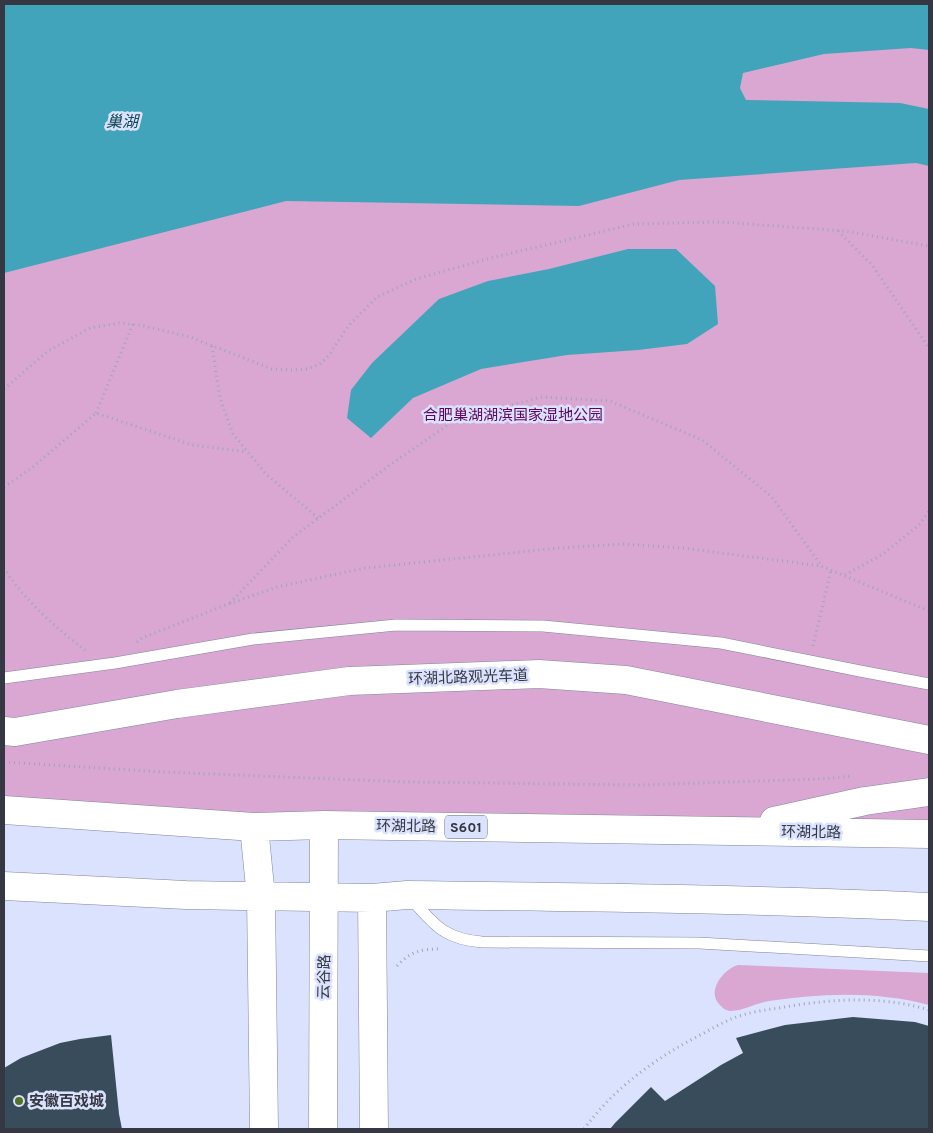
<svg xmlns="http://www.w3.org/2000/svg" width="933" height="1133" viewBox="0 0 933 1133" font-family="Overpass,'Noto Sans SC',sans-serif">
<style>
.green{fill:#d9a7d2}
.water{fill:#42a4ba}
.building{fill:#394c5c}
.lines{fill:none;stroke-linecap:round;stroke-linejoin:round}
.service-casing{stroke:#7e859c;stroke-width:12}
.tertiary-casing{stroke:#7e859c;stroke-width:29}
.primary-casing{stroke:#7e859c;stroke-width:29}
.path{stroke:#9fa4b9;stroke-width:3;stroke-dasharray:1 4;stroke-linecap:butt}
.service{stroke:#fff;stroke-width:11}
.tertiary{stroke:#fff;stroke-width:28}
.primary{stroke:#fff;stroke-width:28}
.poi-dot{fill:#537228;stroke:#dbe2fd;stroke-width:2}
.labels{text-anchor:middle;stroke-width:5;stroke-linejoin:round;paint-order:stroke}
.shield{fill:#dbe2fd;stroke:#676b7a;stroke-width:1}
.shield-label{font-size:14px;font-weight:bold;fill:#353842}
.park-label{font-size:15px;fill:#5f045a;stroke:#dbe2fd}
.street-label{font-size:15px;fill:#353842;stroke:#dbe2fd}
.poi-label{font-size:15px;font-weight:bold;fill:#353842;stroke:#dbe2fd;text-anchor:start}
.water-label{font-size:16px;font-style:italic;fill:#0f4955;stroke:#dbe2fd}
</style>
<rect width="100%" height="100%" fill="#dbe2fd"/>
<!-- green -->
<path class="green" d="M4,4h925v830l-925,-24z
M738,965l191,8v32c-52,-14 -107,-12 -160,-4 -12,2 -26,10 -38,10 -3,0 -8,-2 -10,-5 -16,-13 2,-37 17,-41z"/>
<!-- water -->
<path class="water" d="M4,4h925v46l-18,-2 -87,6 -81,19 -3,15 6,12 154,3 29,6v57l-13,-3 -237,17 -100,26 -293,-5 -282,72z
M628,249h48l39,37 3,38 -31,20 -49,6 -71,5 -86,14 -68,29 -42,40 -24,-20 4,-28 21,-27 67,-64 49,-18 61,-12z"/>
<!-- building -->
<path class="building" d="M853,1017l62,5 14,4v103h-319l5,-6 36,-36 14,14 56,-36 22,-12 -7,-15 49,-13z
M111,1035l8,79 3,15h-118v-61l17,-10 39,-15 20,-4z"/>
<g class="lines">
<defs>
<path id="service" d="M4,678l111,-15 138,-24 143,-14 147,1 178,17 139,28 69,13
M410,898c10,10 22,26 34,33 11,7 25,10 38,11l217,1 230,13"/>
<path id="tertiary" d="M4,731l11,1 162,-28 172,-23 190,-7 87,6 303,60"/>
<path id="primary" d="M4,810l250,17 70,-2 605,9
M774,821l91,-20 64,-9
M254,827l7,70 3,232
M4,886l182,9 186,3 35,-3c174,2 348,4 522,12
M372,898l2,231
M323,1129l1,-304"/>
</defs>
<!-- service casing -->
<use href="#service" class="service-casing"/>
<!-- tertiary casing -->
<use href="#tertiary" class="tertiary-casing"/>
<!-- primary casing -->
<use href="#primary" class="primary-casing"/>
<!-- path -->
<path class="path" d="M838,231l34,34 57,83
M212,346l8,52 13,36 33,40 52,44
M4,389l44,-38 42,-23 29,-5 21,2 50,12 82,32 18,1 17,-1 13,-5 9,-9 20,-30 28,-28 39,-18 75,-21 143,-34 87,-2 124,9 84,15
M96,413l37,-89
M4,487l29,-20 63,-54 96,32 55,7
M4,568c20,32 51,59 81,82
M845,575l38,-21 37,-30 9,-13
M230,603l63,-66 97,-72 65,-45 87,-23 68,4 92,39 69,56 50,69
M137,642l5,-4 81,-32 54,-19 88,-19 194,-20 64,-4 60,4 138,18 108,45
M813,646l18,-76
M4,762l158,10 246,10 232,3 180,-6 33,-3
M397,966c14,-15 24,-17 44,-17
M584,1129c31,-42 73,-72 120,-96 9,-5 18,-10 27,-14 15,-6 32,-9 48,-11 49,-9 102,-13 150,2"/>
<!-- service -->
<use href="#service" class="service"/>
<!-- tertiary -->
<use href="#tertiary" class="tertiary"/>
<!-- primary -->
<use href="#primary" class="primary"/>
</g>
<!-- markers -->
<circle class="poi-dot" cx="19" cy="1101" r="5"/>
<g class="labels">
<!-- shield labels -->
<rect class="shield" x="445" y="815.5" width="42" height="23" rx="4"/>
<g class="shield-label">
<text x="466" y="832">S601</text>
</g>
<!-- park labels -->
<g class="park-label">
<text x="513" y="420">合肥巢湖湖滨国家湿地公园</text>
</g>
<!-- street labels -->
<g class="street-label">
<text transform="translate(468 677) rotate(-2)" y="5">环湖北路观光车道</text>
<text transform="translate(406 826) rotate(1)" y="5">环湖北路</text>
<text transform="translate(811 832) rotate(1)" y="5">环湖北路</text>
<text transform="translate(324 977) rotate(-89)" y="5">云谷路</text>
</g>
<!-- poi labels -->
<g class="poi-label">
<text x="29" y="1106">安徽百戏城</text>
</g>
<!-- water labels -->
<g class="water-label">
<text x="122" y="127">巢湖</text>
</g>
</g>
<!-- border -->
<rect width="933" height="1133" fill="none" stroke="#353842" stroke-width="10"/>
</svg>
